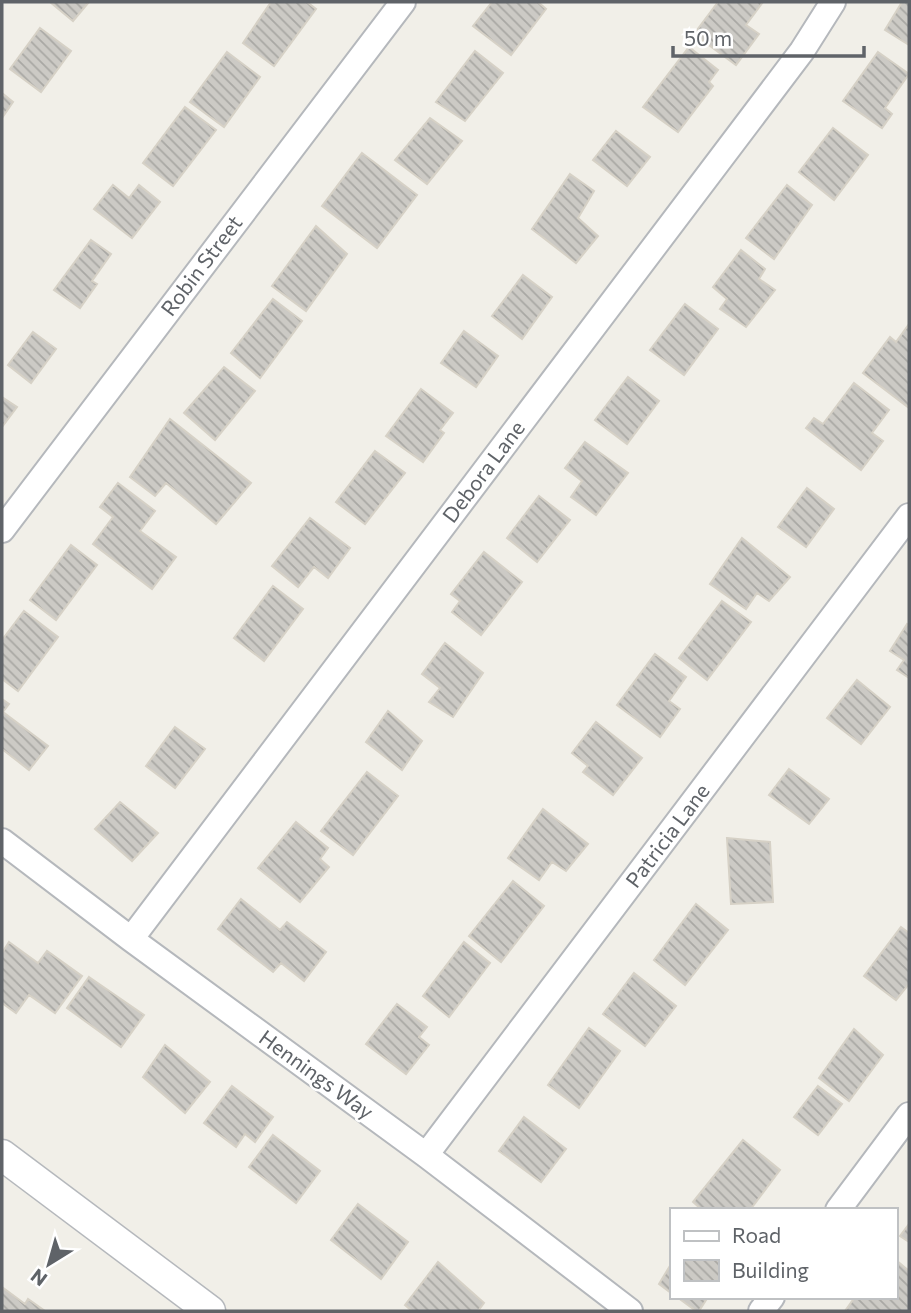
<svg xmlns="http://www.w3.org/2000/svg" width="911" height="1313" viewBox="0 0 911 1313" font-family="Commissioner,sans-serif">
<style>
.building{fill:url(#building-back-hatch);stroke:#d6d1c6;stroke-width:2}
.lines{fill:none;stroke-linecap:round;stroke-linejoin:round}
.minor-casing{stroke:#b5b8bc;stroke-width:28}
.tertiary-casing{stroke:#b5b8bc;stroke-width:33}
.minor{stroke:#fff;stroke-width:24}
.tertiary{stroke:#fff;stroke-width:30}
.labels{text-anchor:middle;stroke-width:5;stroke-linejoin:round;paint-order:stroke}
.street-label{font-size:21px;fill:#5f6368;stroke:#fff}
</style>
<defs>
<pattern id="building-back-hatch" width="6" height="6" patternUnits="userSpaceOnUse" patternTransform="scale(1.75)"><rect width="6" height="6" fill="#cccac5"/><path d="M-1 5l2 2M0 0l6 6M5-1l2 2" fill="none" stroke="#a9a8a4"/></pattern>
</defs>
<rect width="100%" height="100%" fill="#f1efe8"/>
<!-- building -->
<path class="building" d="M50,2h39l-16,19z
M271,2h36l9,7 -42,57 -31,-23z
M492,2h46l8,7 -35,46 -38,-29z
M718,2h45l-17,23 13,9 -23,31 -42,-31z
M902,2h7v43l-24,-15z
M40,28l31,23 -30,41 -31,-23z
M689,47l29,23 -9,12 4,4 -35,46 -35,-25z
M475,51l28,22 -38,48 -29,-19z
M227,52l33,25 -36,50 -34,-25z
M878,52l31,22 -24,34 7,6 -10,14 -39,-27z
M2,93l11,9 -11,16z
M185,107l31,23 -43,56 -30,-23z
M430,118l32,23 -35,43 -32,-24z
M833,128l35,27 -34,45 -35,-28z
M616,131l34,26 -23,29 -34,-26z
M362,153l55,42 -40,53 -55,-42z
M570,174l24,17 -16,27 20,18 -22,27 -44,-34z
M113,185l16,13 10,-13 21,17 -28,36 -38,-29z
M787,185l25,20 -38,54 -28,-21z
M316,226l31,28 -41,57 -34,-25z
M91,240l20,14 -19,27 5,3 -17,24 -26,-18z
M741,250l24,19 -6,10 16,11 -29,37 -26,-18 7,-10 -14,-12z
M523,275l29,22 -30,42 -30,-23z
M273,299l29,22 -42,57 -29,-25z
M685,304l33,25 -34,46 -34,-25z
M909,324v84l-46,-35 27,-36 6,5z
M464,331l34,25 -22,31 -35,-24z
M33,332l23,17 -25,34 -23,-18z
M224,367l31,24 -40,49 -31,-27z
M628,377l31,24 -32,43 -32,-24z
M854,383l35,27 -17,23 11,8 -22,29 -55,-42 8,-10 9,6z
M421,389l32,24 -13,17 4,3 -21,29 -37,-26z
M2,397l15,10 -15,20z
M170,419l81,64 -35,41 -50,-41 -11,13 -25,-19z
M585,442l43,31 -32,42 -25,-18 11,-16 -17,-13z
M375,451l30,22 -40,51 -29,-22z
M118,483l37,28 -15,20 36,26 -24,32 -59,-45 20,-27 -13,-10z
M807,488l27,21 -28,38 -28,-20z
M539,496l31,24 -33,42 -30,-24z
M310,518l40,30 -22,30 -14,-11 -16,20 -26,-21z
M742,538l48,39 -21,24 -12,-8 -11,16 -36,-25z
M71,545l26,20 -41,55 -26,-20z
M484,552l38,30 -41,53 -29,-23 8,-11 -9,-7z
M273,586l30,23 -39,52 -30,-23z
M722,601l29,21 -44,58 -28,-22z
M24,611l34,26 -40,54 -16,-12v-39z
M907,624l2,2v52l-12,-8 7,-10 -14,-9z
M445,643l38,30 -30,44 -24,-15 11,-14 -18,-14z
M655,654l31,23 -17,24 11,8 -20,28 -43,-32z
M857,680l33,27 -29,37 -34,-26z
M2,699l7,5 -6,8 45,34 -19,24 -27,-21z
M388,711l34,30 -20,29 -36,-28z
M596,722l46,36 -29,37 -30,-23 5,-6 -16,-13z
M175,727l30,22 -30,39 -29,-22z
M789,769l40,30 -20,25 -40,-29z
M367,772l31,24 -45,59 -32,-24z
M120,802l38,31 -26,28 -37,-32z
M543,809l45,35 -22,27 -14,-9 -13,18 -31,-22z
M296,822l32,26 -8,11 9,8 -29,35 -42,-34z
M727,838l43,4 3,60 -42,2z
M513,881l31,25 -43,56 -32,-26z
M241,899l39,31 7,-8 39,30 -22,29 -23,-18 -8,9 -55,-43z
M696,904l32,26 -43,55 -31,-25z
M901,927l8,6v51l-13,16 -32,-24z
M9,942l29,21 9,-12 35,25 -27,37 -26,-18 -13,18 -14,-10v-50z
M464,942l26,21 -41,54 -26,-21z
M634,973l42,33 -31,40 -42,-32z
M89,977l55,38 -23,32 -54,-39z
M397,1004l30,23 -8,10 10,8 -23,29 -40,-30z
M589,1028l31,23 -41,57 -31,-23z
M854,1029l29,26 -34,46 -30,-23z
M165,1045l45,37 -25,31 -42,-36z
M232,1086l41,31 -18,25 -10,-8 -9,13 -32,-24z
M818,1086l24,18 -24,31 -24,-18z
M524,1117l42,32 -25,33 -42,-31z
M273,1135l47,36 -24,32 -47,-36z
M743,1140l37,30 -30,40h-48l-9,-8z
M358,1204l50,38 -27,37 -50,-39z
M909,1224v18l-9,-6z
M896,1260l13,11v39l-1,1h-63l10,-14h40z
M438,1262l46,41 -6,8h-66l-7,-6z
M671,1264v29l-12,-9z
M2,1287l23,17 3,-5 17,12h-43z
M677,1297h31l-9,14h-3z"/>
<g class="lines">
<defs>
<path id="minor" d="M2,530l401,-528
M2,841l129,98 295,216 204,156
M131,939l671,-888 31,-49
M426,1155l483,-639
M838,1210l71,-95
M761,1311l11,-14"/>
<path id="tertiary" d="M2,1155l208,156"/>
</defs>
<!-- minor casing -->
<use href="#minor" class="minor-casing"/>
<!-- tertiary casing -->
<use href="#tertiary" class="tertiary-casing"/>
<!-- minor -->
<use href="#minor" class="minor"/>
<!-- tertiary -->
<use href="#tertiary" class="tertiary"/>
</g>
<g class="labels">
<!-- street labels -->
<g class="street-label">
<text transform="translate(202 266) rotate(-53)" y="7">Robin Street</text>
<text transform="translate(484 472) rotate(-53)" y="7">Debora Lane</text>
<text transform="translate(668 836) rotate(-53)" y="7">Patricia Lane</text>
<text transform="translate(316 1075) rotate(36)" y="7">Hennings Way</text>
</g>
</g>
<!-- border -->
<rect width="911" height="1313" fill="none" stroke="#5f6368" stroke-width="7"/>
<!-- legend -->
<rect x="670" y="1208" width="228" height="91" fill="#ffffff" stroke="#bfc1c3" stroke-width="2"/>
<rect x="684" y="1231" width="35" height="10" fill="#ffffff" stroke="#bfc1c3" stroke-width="2"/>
<text x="732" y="1243" font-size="21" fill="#5f6368">Road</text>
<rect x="684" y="1260" width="35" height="21" fill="url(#building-back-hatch)" stroke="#bfc1c3" stroke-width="2"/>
<text x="732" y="1278" font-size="21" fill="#5f6368">Building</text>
<!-- north arrow -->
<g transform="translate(49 1264) rotate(217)" stroke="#ffffff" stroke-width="5" paint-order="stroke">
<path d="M0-5L12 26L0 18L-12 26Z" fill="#5f6368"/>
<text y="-10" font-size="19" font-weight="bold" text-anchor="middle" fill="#5f6368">N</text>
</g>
<!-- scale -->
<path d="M673 46v10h191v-10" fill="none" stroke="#5f6368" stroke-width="3.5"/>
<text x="684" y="46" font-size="21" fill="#5f6368" stroke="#ffffff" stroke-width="5" paint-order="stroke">50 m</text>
</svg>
